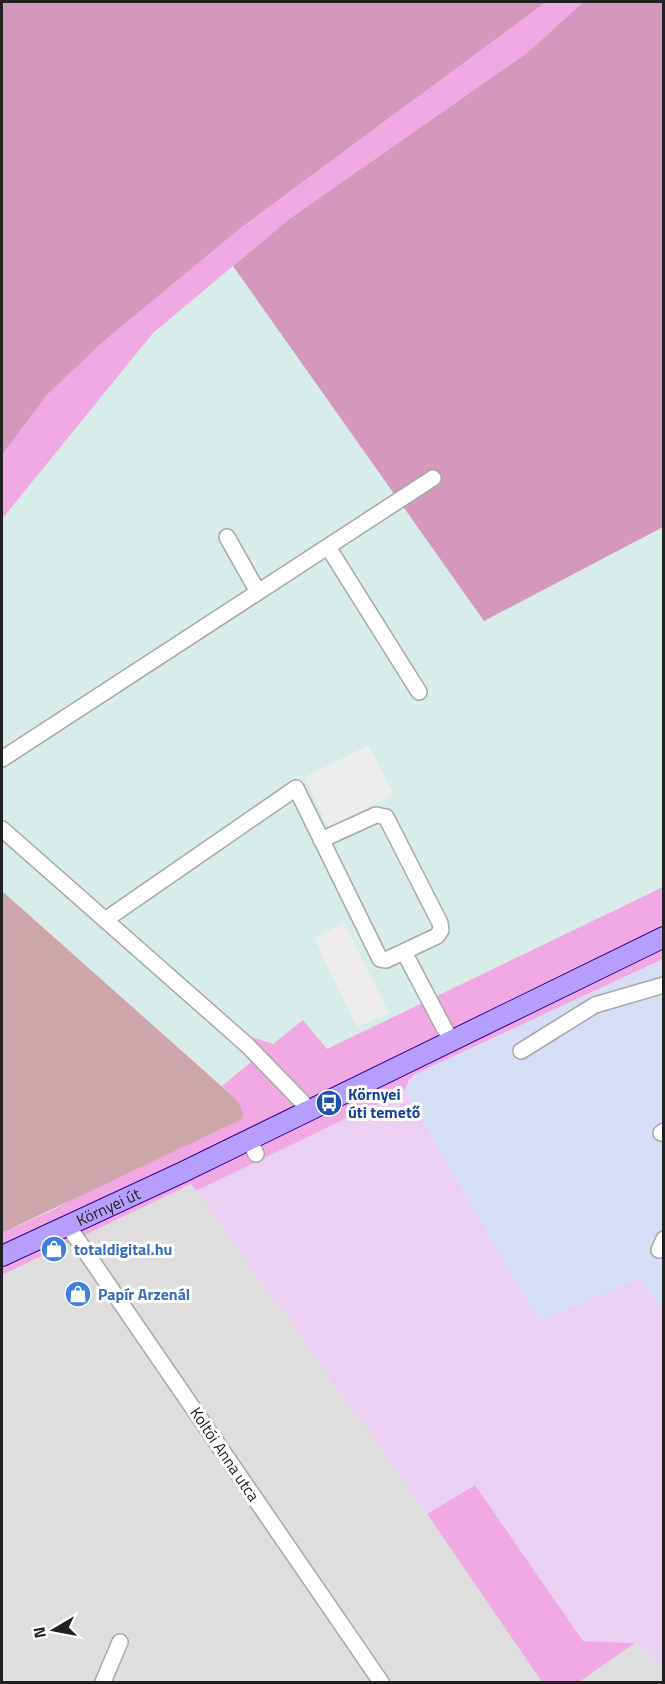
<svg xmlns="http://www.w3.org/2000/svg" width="665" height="1684" viewBox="0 0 665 1684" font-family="'Titillium Web',sans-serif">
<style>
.residential{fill:#dededf}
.commercial{fill:#d5def4}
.industrial{fill:#d8ece9}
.farmland{fill:#ead1f2}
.grass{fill:#f0a9e2}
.forest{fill:#d598bd}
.cemetery{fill:#cda6ac}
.parking{fill:#ededed}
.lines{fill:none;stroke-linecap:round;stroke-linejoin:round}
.minor-casing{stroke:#a8a8a8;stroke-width:18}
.major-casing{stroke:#37009d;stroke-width:22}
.minor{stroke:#fff;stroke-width:15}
.major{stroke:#b69eff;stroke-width:20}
.labels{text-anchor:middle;stroke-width:6;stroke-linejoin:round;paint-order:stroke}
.transit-label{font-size:16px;font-weight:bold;fill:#164399;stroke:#fff;text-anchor:start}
.street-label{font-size:16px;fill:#212121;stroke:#fff}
.shop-label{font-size:16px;font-weight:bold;fill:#366cbe;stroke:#fff;text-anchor:start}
</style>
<rect width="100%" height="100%" fill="#eae7f2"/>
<!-- residential -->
<path class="residential" d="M191,1184l236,330 115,168h-540v-407z
M635,1643l28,22v17h-84z"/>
<!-- commercial -->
<path class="commercial" d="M663,959v354l-23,-35 -98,42 -9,-8 -128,-222 3,-9 7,-7z"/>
<!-- industrial -->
<path class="industrial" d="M233,266l251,354 179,-95v362l-336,162 -75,11 -30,26 -220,-195v-372l151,-186z"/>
<!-- farmland -->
<path class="farmland" d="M405,1090l128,222 9,8 98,-42 23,35v352l-28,-22 -52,-2 -108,-156 -48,29 -231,-323z"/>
<!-- grass -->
<path class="grass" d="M546,2h37l-56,51 -238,166 -136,114 -151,186v-64l45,-60 57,-54 138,-114z
M663,887v72l-248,115 -7,7 -3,9 -209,101 -5,-7 -189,91v-42l53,-24 182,-109 -15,-14 30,-25 -12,-13 12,-11 21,7 30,-24 24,29z
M475,1485l108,156 52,2 -56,39h-37l-115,-168z"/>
<!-- forest -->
<path class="forest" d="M2,2h544l-304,225 -138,114 -57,54 -45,60z
M583,2h80v525l-179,94 -251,-355 56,-47 238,-166z"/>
<!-- cemetery -->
<path class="cemetery" d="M2,891l235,209 6,13 -1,6 -240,114z"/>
<!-- parking -->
<path class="parking" d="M369,745l25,49 -65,33 -25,-50z
M344,923l45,90 -32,14 -43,-89z"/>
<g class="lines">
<defs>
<path id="minor" d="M227,537l31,55
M328,547l91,145
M2,759l431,-281
M2,829l245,216 63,65
M105,920l191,-132 84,171 6,1 51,-24 4,-6 -1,-7 -54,-106 -10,-2 -55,25
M404,952l47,89
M521,1051l74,-46 69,-20
M661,1133l3,-2
M249,1139l7,15
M68,1226l313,456
M659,1250l5,-11
M103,1682l17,-40"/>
<g id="major">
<path id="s1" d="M2,1256l181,-84 481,-235"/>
</g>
</defs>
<!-- minor casing -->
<use href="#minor" class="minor-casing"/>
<!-- major casing -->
<use href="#major" class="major-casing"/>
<!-- minor -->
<use href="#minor" class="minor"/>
<!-- major -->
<use href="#major" class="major"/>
</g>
<!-- icons -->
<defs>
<symbol id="bus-disc" viewBox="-11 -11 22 22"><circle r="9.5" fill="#1a4fb4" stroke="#fff"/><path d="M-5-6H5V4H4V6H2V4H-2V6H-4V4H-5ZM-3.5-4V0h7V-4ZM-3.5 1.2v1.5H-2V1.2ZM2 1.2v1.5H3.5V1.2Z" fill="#fff"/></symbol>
<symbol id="shop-disc" viewBox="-11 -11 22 22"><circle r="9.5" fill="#3f7fe0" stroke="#fff"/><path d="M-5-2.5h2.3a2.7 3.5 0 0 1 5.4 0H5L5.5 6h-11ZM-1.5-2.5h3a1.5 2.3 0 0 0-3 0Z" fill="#fff"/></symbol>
</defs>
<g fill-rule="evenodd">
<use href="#bus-disc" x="314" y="1088" width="30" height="30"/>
<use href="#shop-disc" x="39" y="1234" width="30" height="30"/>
<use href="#shop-disc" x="63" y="1279" width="30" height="30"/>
</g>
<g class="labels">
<!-- transit labels -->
<g class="transit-label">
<text x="348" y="1100">Környei<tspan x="348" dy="18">úti temető</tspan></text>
</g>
<!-- street labels -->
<g class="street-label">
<text dy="6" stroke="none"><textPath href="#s1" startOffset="117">Környei út</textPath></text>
<text transform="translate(225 1454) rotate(56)" y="6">Koltói Anna utca</text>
</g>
<!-- shop labels -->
<g class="shop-label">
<text x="74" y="1255">totaldigital.hu</text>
<text x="98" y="1300">Papír Arzenál</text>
</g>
</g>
<!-- border -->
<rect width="665" height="1684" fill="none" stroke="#212121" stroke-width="6"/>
<!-- north arrow -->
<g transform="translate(54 1630) rotate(260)" stroke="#ffffff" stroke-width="4.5" paint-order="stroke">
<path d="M0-4.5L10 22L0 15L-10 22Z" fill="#212121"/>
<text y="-9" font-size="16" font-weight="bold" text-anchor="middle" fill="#212121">N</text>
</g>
</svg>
